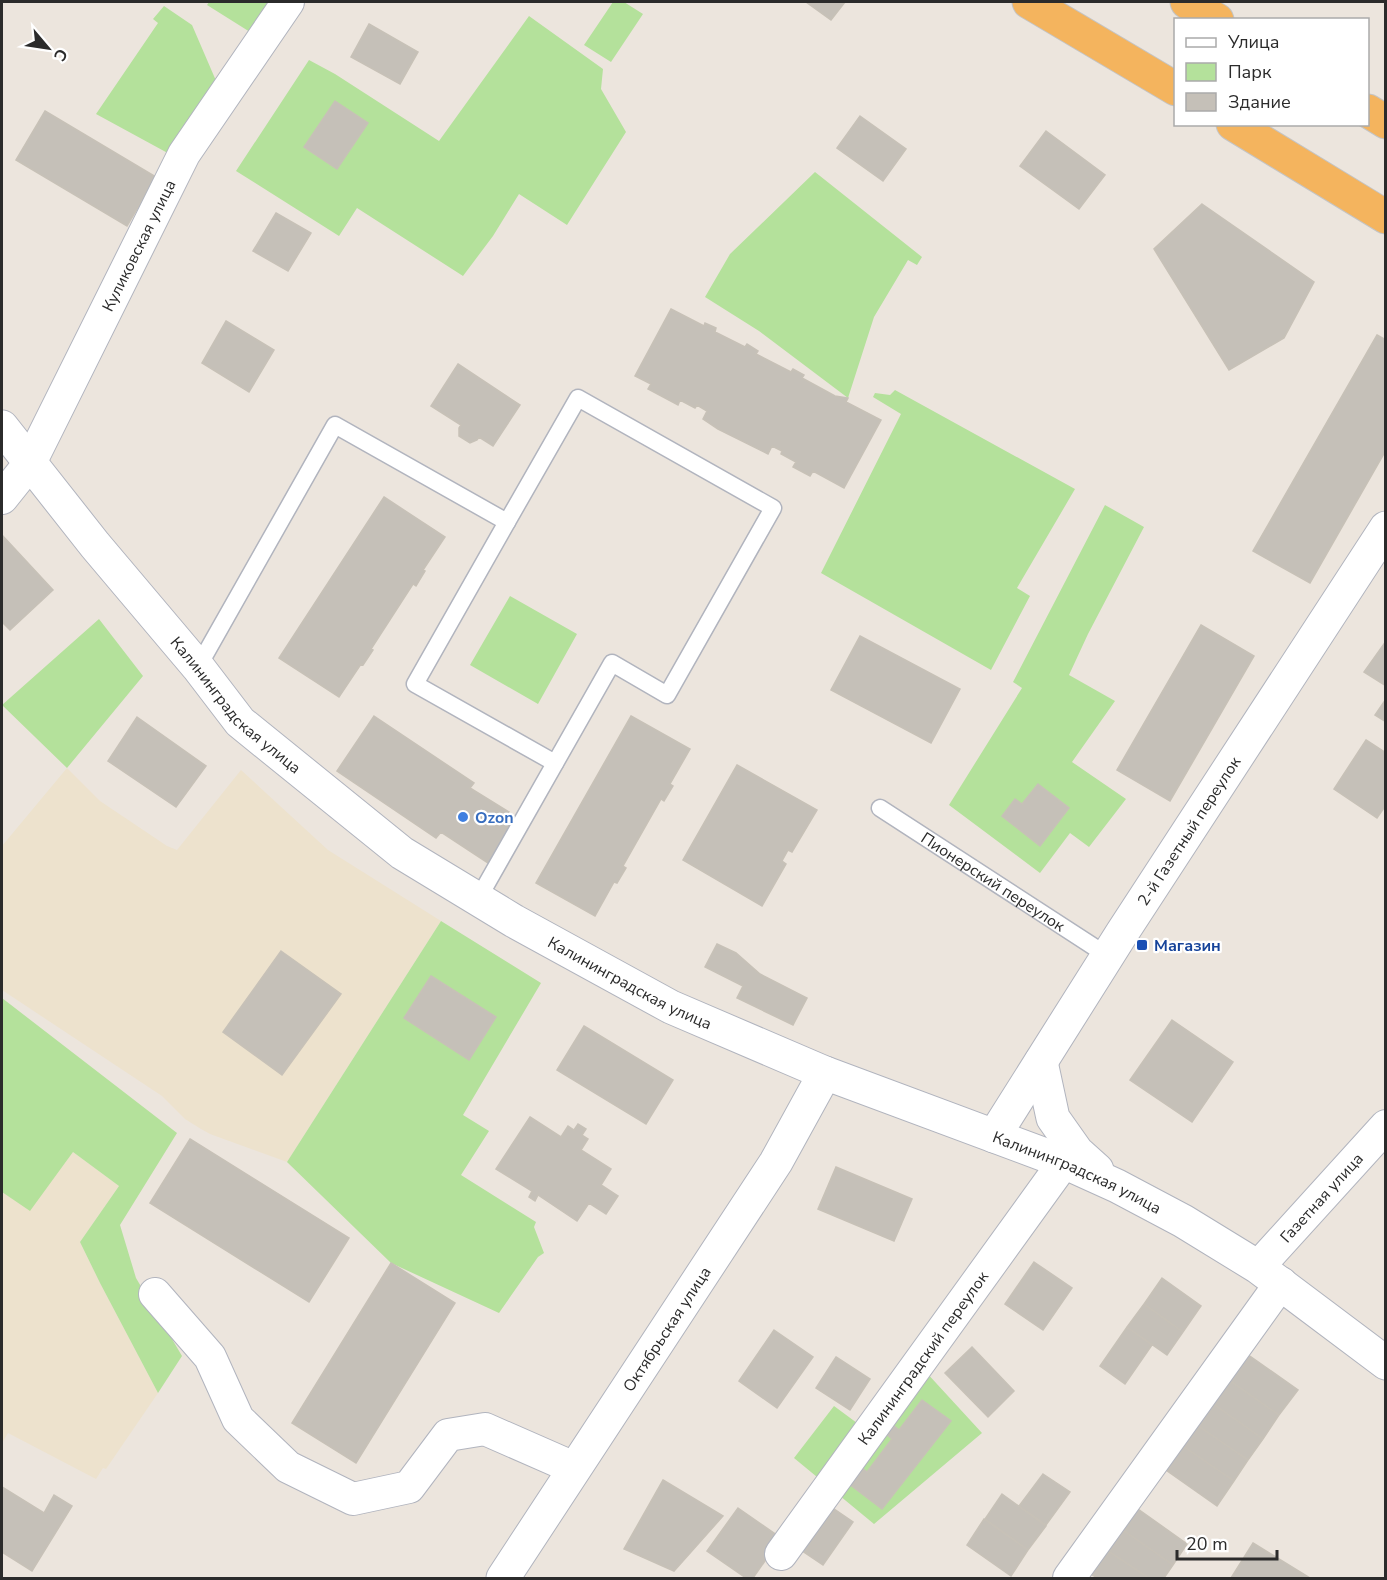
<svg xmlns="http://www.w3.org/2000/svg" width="1387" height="1580" viewBox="0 0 1387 1580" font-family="'Nunito Sans',sans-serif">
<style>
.education{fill:#ede2cd}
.green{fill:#b4e19b}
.building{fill:#c5c0b8;stroke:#c7c1b7;stroke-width:1.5}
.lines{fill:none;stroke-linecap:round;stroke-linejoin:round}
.service-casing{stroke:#b1b4be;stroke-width:19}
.minor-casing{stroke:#b1b4be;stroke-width:34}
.tertiary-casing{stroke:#b1b4be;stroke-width:35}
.trunk-casing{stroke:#c4c4c4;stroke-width:35}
.service{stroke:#fff;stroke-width:16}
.minor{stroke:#fff;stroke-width:32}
.tertiary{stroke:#fff;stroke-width:33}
.trunk{stroke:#f4b45e;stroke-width:33}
.shop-dot{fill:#3f7fe0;stroke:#fff;stroke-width:2}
.transit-dot{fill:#1a4fb4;stroke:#fff;stroke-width:2}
.labels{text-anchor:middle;stroke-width:4.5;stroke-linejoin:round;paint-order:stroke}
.street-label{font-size:16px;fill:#2b2b2b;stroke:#fff}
.shop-label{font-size:16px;font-weight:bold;fill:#366cbe;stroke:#fff;text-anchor:start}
.transit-label{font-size:16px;font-weight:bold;fill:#164399;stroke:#fff;text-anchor:start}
</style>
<rect width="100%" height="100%" fill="#ece5dd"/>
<!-- education -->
<path class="education" d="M67,768l33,33 67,45 10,4 64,-80 87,80 113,71 -154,241 -77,-28 -9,-5 -16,-10 -23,-23 -160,-106v-144z
M73,1152l46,34 -39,56 20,41 58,110 -52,76 -3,-1 -7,11 -88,-46 -6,10v-251l28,18z"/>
<!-- green -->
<path class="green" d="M209,2h73l-24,35 -51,-32z
M613,2h11l19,12 -32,48 -27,-17z
M164,6l28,19 28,65 -45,67 -79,-43 62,-91 -5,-4z
M529,16l74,53 -2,20 25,43 -59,93 -48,-31 -26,42 -30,40 -106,-68 -18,28 -103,-65 73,-111 26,14 104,67z
M815,172l107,85 -5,8 -9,-5 -34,57 -26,81 -89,-67 -54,-34 25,-43z
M895,390l180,99 -58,99 13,8 -39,74 -170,-97 80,-159 -28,-17 2,-4 15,2z
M1105,505l39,22 -56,107 -19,41 46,26 -43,61 54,37 -37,48 -19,-14 -30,40 -91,-68 73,-117 -9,-6z
M510,596l67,38 -39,70 -68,-39z
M99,619l44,57 -76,92 -65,-63z
M441,921l100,62 -78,132 26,16 -28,44 75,47 -2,5 10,26 -6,4 -39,56 -108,-50 -104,-101z
M2,998l175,135 -57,92 16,53 46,78 -24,37 -58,-110 -20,-41 39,-56 -46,-34 -43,59 -28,-19z
M925,1371l57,62 -108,91 -80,-66 40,-52 23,17z"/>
<!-- building -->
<path class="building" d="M806,2h39l-14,18z
M369,24l49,28 -18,32 -49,-27z
M335,101l33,22 -31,46 -33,-22z
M45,111l111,66 -29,49 -111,-66z
M860,116l46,33 -23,32 -46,-33z
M1046,131l59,44 -26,34 -59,-43z
M1202,204l112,78 -30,56 -55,32 -75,-121z
M276,213l35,20 -23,38 -35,-20z
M671,309l33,17 1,-3 11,5 -1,4 30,15 2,-3 11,7 -2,3 35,18 2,-3 11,6 -2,3 33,18 13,2 -2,4 35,18 -37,68 -31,-17 -3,5 -17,-9 3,-5 -15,-8 1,-3 -10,-5 -4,8 -50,-25 -15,-10 4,-8 -10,-6 -2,3 -15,-8 -2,5 -30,-16 3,-5 -16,-8z
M226,321l48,29 -25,42 -47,-29z
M1377,335l9,5v110l-76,133 -57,-32z
M458,364l62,41 -27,41 -14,-9 -2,3 -7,3 -11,-7v-8l2,-3 -30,-19z
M384,497l61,40 -22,33 2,1 -9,15 -3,-2 -42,65 2,1 -10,15 -2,-1 -22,33 -60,-39z
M2,535l51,55 -43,40 -8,-8z
M1201,625l53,31 -84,145 -53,-31z
M860,636l100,53 -29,54 -100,-53z
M1386,641v45l-22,-14z
M1386,699v23l-11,-7z
M374,716l100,67 -4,5 39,24 -2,2 15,10 -28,43 -53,-35 -5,6 -99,-67z
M631,716l59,33 -20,35 3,2 -9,15 -3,-2 -38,67 3,2 -9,15 -3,-1 -19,34 -59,-33z
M137,717l69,49 -30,41 -68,-46z
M1366,740l20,13v52l-9,13 -43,-29z
M737,765l80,45 -25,42 -4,-2 -6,11 4,3 -24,42 -79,-46z
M1038,784l31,24 -29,38 -38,-30 13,-17 7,5z
M717,944l19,9 24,21 47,24 -14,27 -56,-27 6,-12 -38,-19z
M281,951l60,43 -59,81 -59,-43z
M431,976l65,41 -27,43 -65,-42z
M1172,1020l61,42 -41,60 -62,-42z
M584,1026l89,54 -27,44 -89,-54z
M530,1117l31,20 7,-11 6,4 4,-6 8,5 -4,6 6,4 -7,11 30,19 -10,16 17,11 -12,18 -17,-11 -12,18 -39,-26 -3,6 -6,-4 3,-6 -36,-22z
M190,1139l159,99 -40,64 -159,-99z
M836,1167l76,32 -18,42 -76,-32z
M1034,1262l38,26 -29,42 -38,-26z
M391,1263l64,40 -99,160 -64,-40z
M1162,1278l39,28 -18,26 -39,-28z
M1144,1304l39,28 -16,23 -40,-28z
M1127,1327l25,18 -27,39 -25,-18z
M774,1330l39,27 -36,51 -38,-27z
M972,1347l42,44 -26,26 -43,-44z
M1247,1354l51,36 -19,25 -50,-35z
M836,1357l34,22 -20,31 -34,-22z
M1229,1380l50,35 -16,24 -51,-36z
M922,1400l29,21 -69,88 -34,-26 13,-16 6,5 25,-33 -6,-5 7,-9 6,5z
M1212,1403l51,36 -15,21 -51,-35z
M1197,1425l51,35 -14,21 -51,-35z
M1183,1446l51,35 -17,25 -51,-36z
M1043,1474l27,18 -24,33 -27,-19z
M663,1480l60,36 -49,55 -50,-22z
M2,1487l42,26 10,-18 18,11 -40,65 -30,-19z
M1002,1494l44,32 -18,24 -43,-31z
M824,1502l29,20 -30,43 -31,-21z
M738,1508l43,30 -28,40h-7l-39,-27z
M1138,1509l49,35 -14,21 -50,-35z
M984,1519l44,31 -17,26 -44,-31z
M1123,1530l50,35 -9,13h-15l-41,-27z
M1253,1543l57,35h-79z
M1108,1551l41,27h-51l-6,-3z"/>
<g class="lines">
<defs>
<g id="service">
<path d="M507,522l-92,162 140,79"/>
<path d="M198,667l137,-242 172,97 71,-124 195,110 -106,187 -55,-32 -134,236"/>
<path id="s1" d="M880,808l228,148"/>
</g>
<g id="minor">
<path id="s2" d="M2,498l28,-35 154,-309 104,-152"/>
<path id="s3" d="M1258,1267l128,-141"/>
<path d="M155,1294l55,63 28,62 50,48 65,32 56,-12 39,-52 37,-6 89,39"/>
<path id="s4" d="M781,1554l283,-392"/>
<path d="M1069,1578l212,-295"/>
</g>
<g id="tertiary">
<path id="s5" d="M2,427l93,118 103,122 42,55 162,131 112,68 157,86 154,66 239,89 53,24 66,35 75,46 128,96"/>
<path d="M1041,1062l12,56 24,34 20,18"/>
<path id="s6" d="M994,1136l128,-203 264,-405"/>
<path id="s7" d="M503,1578l273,-416 49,-89"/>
</g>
<path id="trunk" d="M1029,2l147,87
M1187,2l30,18
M1368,111l18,11
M1233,124l153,93"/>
</defs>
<!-- service casing -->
<use href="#service" class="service-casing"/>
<!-- minor casing -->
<use href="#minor" class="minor-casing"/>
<!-- tertiary casing -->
<use href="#tertiary" class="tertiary-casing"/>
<!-- trunk casing -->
<use href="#trunk" class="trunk-casing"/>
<!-- service -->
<use href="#service" class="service"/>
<!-- minor -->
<use href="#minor" class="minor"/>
<!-- tertiary -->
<use href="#tertiary" class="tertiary"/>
<!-- trunk -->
<use href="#trunk" class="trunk"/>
</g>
<!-- markers -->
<circle class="shop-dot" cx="463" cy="817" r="6"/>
<rect class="transit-dot" x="1136" y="939" width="12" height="12" rx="3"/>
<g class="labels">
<!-- street labels -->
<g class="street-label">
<text dy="6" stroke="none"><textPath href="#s2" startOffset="288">Куликовская улица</textPath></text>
<text dy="6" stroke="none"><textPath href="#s5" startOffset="364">Калининградская улица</textPath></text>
<text dy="6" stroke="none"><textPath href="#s6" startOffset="362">2-й Газетный переулок</textPath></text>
<text dy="6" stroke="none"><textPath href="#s1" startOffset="135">Пионерский переулок</textPath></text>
<text dy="6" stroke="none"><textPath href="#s5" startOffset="850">Калининградская улица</textPath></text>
<text dy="6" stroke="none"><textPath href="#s5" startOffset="1336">Калининградская улица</textPath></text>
<text dy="6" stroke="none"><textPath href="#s3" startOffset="94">Газетная улица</textPath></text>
<text dy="6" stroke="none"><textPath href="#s7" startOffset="298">Октябрьская улица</textPath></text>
<text dy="6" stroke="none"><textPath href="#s4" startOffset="242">Калининградский переулок</textPath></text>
</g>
<!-- shop labels -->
<g class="shop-label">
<text x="475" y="823">Ozon</text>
</g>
<!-- transit labels -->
<g class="transit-label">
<text x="1154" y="951">Магазин</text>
</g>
</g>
<!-- border -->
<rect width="1387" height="1580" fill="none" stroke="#2b2b2b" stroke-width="6"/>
<!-- legend -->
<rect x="1174" y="18" width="195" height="108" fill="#ffffff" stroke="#aaaaaa" stroke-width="1.5"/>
<rect x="1186" y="38" width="30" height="9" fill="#ffffff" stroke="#aaaaaa" stroke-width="1.5"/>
<text x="1228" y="48" font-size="18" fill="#2b2b2b">Улица</text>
<rect x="1186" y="63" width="30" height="18" fill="#b4e19b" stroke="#aaaaaa" stroke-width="1.5"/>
<text x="1228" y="78" font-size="18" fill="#2b2b2b">Парк</text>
<rect x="1186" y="93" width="30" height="18" fill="#c5c0b8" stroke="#aaaaaa" stroke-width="1.5"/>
<text x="1228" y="108" font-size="18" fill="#2b2b2b">Здание</text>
<!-- north arrow -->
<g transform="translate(48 48) rotate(119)" stroke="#ffffff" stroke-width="4.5" paint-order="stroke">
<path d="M0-4.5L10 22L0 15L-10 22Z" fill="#2b2b2b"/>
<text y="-9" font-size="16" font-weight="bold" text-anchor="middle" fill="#2b2b2b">С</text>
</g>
<!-- scale -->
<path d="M1177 1550v9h100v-9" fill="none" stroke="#2b2b2b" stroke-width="3"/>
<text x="1186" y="1550" font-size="18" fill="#2b2b2b" stroke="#ffffff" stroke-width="4.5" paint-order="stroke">20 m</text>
</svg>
